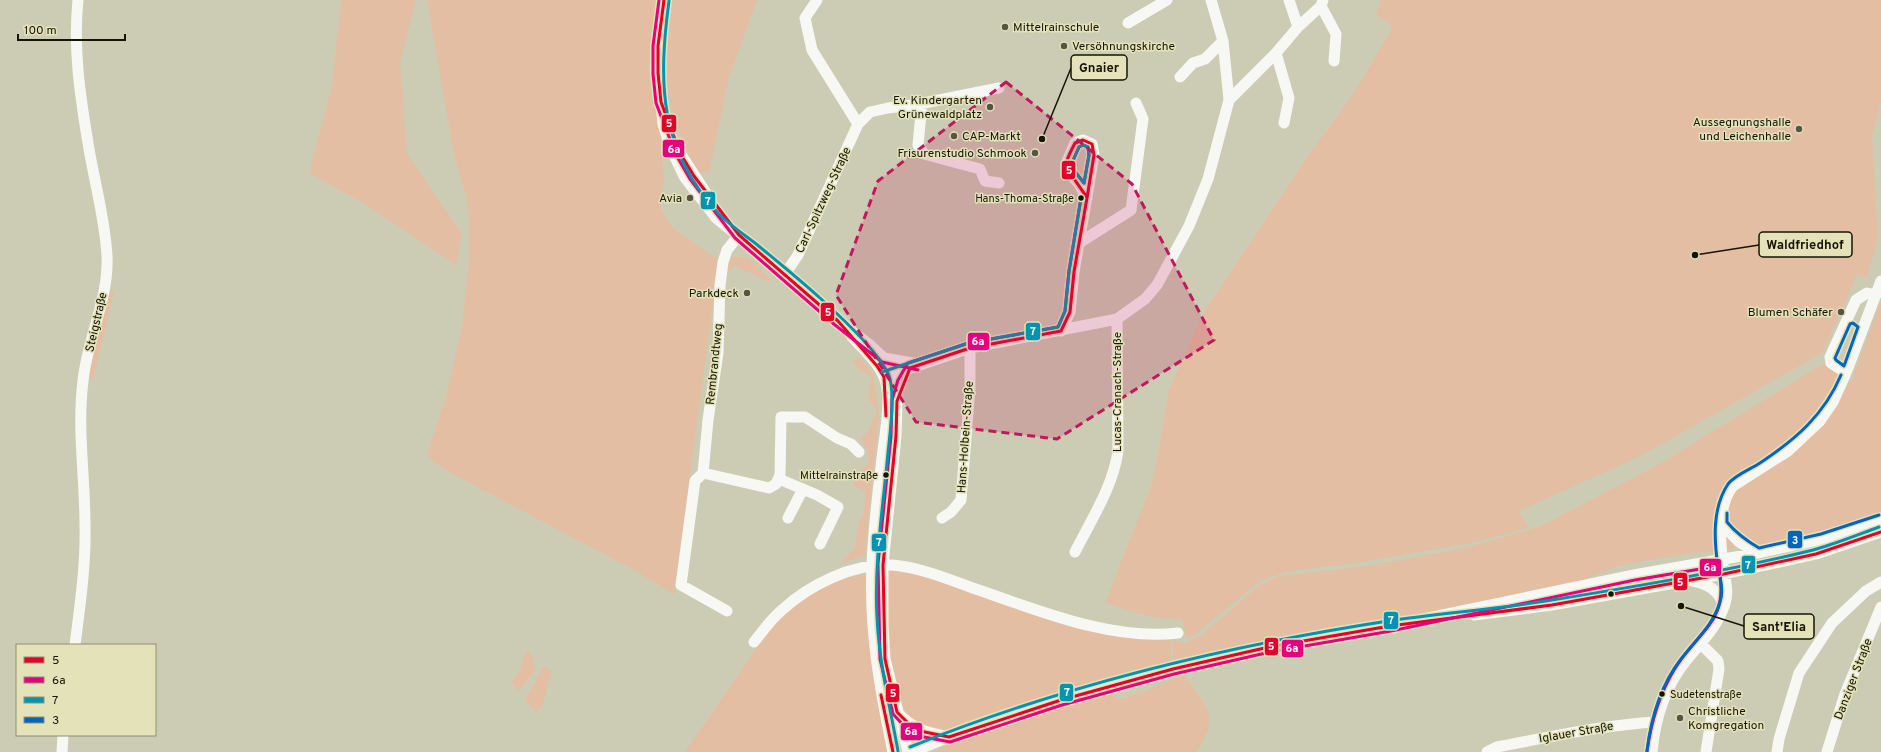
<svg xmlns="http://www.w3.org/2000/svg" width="1881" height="752" viewBox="0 0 1881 752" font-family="Overpass,sans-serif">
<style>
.green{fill:#e3bea3}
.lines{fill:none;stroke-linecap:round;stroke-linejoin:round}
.minor{stroke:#f7f7f4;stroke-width:11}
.bus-1-casing{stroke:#e3e2b8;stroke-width:6}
.bus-2-casing{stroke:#e3e2b8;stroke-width:6}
.bus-3-casing{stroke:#e3e2b8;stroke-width:6}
.bus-4-casing{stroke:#e3e2b8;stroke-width:6}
.bus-1{stroke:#e4002b;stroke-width:3}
.bus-2{stroke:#e5007d;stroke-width:3}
.bus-3{stroke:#0393b0;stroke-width:3}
.bus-4{stroke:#0065bd;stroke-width:3}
.marked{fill:#c2185b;fill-opacity:0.2;stroke:#c2185b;stroke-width:3;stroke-dasharray:8 5;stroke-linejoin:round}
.poi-dot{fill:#555543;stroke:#e3e2b8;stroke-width:1.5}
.bus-dot{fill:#151506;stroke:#e3e2b8;stroke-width:1.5}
.labels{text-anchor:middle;stroke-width:3;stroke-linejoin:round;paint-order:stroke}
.bus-label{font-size:11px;fill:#151506;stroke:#e3e2b8;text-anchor:end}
.poi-label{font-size:12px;fill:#151506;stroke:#e3e2b8;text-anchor:end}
.street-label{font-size:12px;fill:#151506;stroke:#e3e2b8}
.leader{fill:none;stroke:#151506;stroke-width:1.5}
.callout-dot{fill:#151506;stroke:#e3e2b8;stroke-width:1.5}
.callout{fill:#e3e2b8;stroke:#151506;stroke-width:1.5}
.callout-label{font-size:13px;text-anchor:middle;font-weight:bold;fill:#151506}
.line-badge{stroke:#e3e2b8;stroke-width:1.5}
.badge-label{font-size:11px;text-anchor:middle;font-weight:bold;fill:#fff}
</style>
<rect width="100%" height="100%" fill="#ccccb5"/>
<!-- green -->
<path class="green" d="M341,0h73l1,4 -15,58 7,91 55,81 -6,31 -96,-64 -51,-28 23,-87z
M427,0h232l-6,46v42l6,36 5,54 -4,30 12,19 47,33 -45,335 -38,-24 -187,-99 -15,-10 -7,-7 19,-58 16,-70 7,-69v-42l-3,-21 -12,-40z
M673,0h84l-28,77 -20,96 -11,-1c-21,-37 -34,-77 -31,-120 1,-17 4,-35 6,-52z
M1381,0h500v102l-9,34 6,102 -11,40 -10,-3 -15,33 -3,-1 -3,6 3,2 -17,38 -181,103 -122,55 10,17 -57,15 -117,20 -70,9 -23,8 -69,56 -7,2 -4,-19c-26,1 -52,-8 -77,-16l48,-122 16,-91 36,-80 102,-153 47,-64 39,-67 -17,-11z
M732,256l16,2 21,20 1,5c-13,-6 -24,-13 -36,-17l-5,6 -2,-6z
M108,290l6,3 -21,86 -5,-5z
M1881,300v215c-81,32 -170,32 -254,49 -17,4 -35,13 -52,19l-402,82v-24l13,2 17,-9 57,-49 20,-9 96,-11 93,-18 70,-20 119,-62 165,-101 28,19z
M859,356l14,18 6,39 -14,142 -24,9 14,-17 4,-24 5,-11 1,-21 -11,-6v-6l15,-17 -1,-10 -7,-13c5,-4 16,-21 15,-28 -1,-4 -5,-9 -8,-13l3,-20 -19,-15z
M902,568l230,68 40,4 -2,26 -218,66c-8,-1 -22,0 -30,-4 -38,-18 -34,-116 -35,-153l4,-4z
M849,575l17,1 3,47 18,129h-202l91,-133 33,-25z
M530,649l5,22 -16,20 -8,-9 10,-12 2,-12z
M544,666l8,5 -10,36 -6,5 -11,-12z
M1184,675c8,12 22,27 25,41 3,11 -7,27 -12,36h-265l57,-21 120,-40 9,9 27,-9z"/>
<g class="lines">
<!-- minor -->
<path class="minor" d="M664,0l-6,46v27l5,51 8,25 14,29 31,40 69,56 53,47 32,24 14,13 10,17 3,26 -1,35 -13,129v59l2,35 23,93
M1289,0l9,27
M1321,6l15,28 -2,27
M1128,23l39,-23
M1276,53l13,45 -5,25
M1180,77l13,-14 12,-4 18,-18
M1229,100l47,-47 22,-26 23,-21 2,-6
M922,103l-4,42 6,9 56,15 5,12 14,2
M858,124l12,-12 18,-4 31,-4 80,-16
M680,153l28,43
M739,235l-12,15 -4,12 -3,23 -2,68 -10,67 -5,53 66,15 7,-4 4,-9 1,-58h24l32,21 14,6 8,8
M1079,243l52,-33 12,-91 -7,-16
M785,274l13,-19 60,-131 -46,-74 -7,-32 12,-18
M1061,331l9,-19 4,-40 20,-117 -2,-11 -9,-4 -8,3 -9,21 1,6 12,14 8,14
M852,337c11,12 26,25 32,40 9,22 -1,67 -3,90 -4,33 -8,67 -9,99 -3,64 8,124 21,186
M884,358l34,6
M1846,373l-15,-10 -1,-6 26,-57 11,-7 9,2
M884,377l86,-29 147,-29 28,-20 12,-14 32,-59 19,-47 21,-79 -6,-59 -12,-41
M703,473l-8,8 -14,104 46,26
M779,479l38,16 21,12 -18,37
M788,518l15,-29
M942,518l9,-6 10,-12 9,-112v-40
M1722,524l17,18 19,11
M1075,552c16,-32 38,-65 43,-101l-1,-132
M1693,581c15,3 25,9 31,24
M1474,615l78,-10 172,-31 92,-20 65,-22
M754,642c9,-11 17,-23 28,-32 27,-25 71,-47 110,-45 26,2 54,13 78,22 65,22 139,54 208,46
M1701,644l17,17 1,8 -13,83
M75,645c5,-40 11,-80 10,-120 0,-49 -8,-96 -2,-144 4,-42 26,-82 24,-125 -2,-38 -13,-75 -19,-113 -8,-48 -15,-95 -10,-143
M897,712c15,17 31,21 52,25
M62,752l1,-17
M912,752l37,-15 112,-37 112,-31 96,-22 121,-21 244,-51 124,-22 64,-14 59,-19
M1487,752l10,-5c53,-10 105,-22 159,-25
M1652,752c3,-32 13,-65 33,-90 15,-19 32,-34 40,-58 4,-13 0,-25 -2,-39 -3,-24 -6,-59 10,-79l55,-35 32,-30 13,-19 13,-29 35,-92
M1777,752l2,-13 20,-66 33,-50 34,-32 15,-9
M1827,752l18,-58 36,-87"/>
<defs>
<path id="bus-1" d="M664,0l-6,46v27l3,29 19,51 14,23 45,59 99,86 39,45 7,11 2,39
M1083,140l9,4 2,11 -7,43c-4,-7 -21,-29 -21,-34 1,-6 6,-15 9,-21z
M1087,198l-13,74 -4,40 -9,19 -91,17 -60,20 -13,33 -1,35 -13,129 2,94 12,53 13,13 10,6 29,6 112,-37 112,-31 96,-22 121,-21 162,-21 172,-31 92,-20 65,-22
M881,695l12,57"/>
<path id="bus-2" d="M659,0l-6,46v28l3,29 20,52 14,24 45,59 100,87 47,37 36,8
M1083,145l5,2 1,8 -5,28 -12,-15 -1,-3 8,-18z
M1081,198l-12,73 -4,40 -7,16 -89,16 -61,20 -10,17 -6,20 -1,36 -13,128 2,95 13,55 14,15 12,7 31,6 112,-37 112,-31 96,-22 121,-21 244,-51 83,-14c13,57 -19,62 -44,104 -15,25 -23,53 -27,81"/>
<path id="bus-3" d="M669,1c-11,82 -10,149 50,213 11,11 24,20 36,29 22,18 44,36 65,55 20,18 56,52 68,75 8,18 2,60 0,80 -5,54 -14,110 -11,164 2,46 13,90 21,134
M1083,145l5,2 1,8 -5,28 -12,-15 -1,-3 8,-18z
M882,372l86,-29 90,-16 7,-16 4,-40 12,-73
M910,747c153,-62 316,-101 478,-126 55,-8 110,-12 164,-21 87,-14 176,-29 261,-50 22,-6 44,-15 66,-23"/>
<path id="bus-4" d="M1853,323l5,4 -14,39 -8,-6 -1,-2 15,-34z
M1727,513v9c9,11 20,19 32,26l62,-14 58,-19
M1647,751c4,-33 13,-65 34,-92 14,-18 32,-34 39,-57 4,-11 0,-24 -2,-35 -4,-27 -6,-59 10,-83 7,-9 23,-15 32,-21 36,-24 64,-48 81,-88"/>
</defs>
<!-- bus-1 casing -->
<use href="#bus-1" class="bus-1-casing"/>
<!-- bus-2 casing -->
<use href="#bus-2" class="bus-2-casing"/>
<!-- bus-3 casing -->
<use href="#bus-3" class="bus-3-casing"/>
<!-- bus-4 casing -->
<use href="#bus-4" class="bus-4-casing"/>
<!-- bus-1 -->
<use href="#bus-1" class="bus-1"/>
<!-- bus-2 -->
<use href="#bus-2" class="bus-2"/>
<!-- bus-3 -->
<use href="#bus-3" class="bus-3"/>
<!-- bus-4 -->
<use href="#bus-4" class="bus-4"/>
</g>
<!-- marked area -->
<path class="marked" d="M1006,82l126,102 82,156 -157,99 -141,-17 -80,-127 42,-114z"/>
<!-- markers -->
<g class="poi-dot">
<circle cx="1005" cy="27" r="4"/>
<circle cx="1064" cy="46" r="4"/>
<circle cx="990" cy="107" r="4"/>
<circle cx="1799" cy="129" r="4"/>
<circle cx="954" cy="136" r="4"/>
<circle cx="1035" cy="153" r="4"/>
<circle cx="690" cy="198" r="4"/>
<circle cx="747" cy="293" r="4"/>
<circle cx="1841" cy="312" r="4"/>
<circle cx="1680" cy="718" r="4"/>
</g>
<g class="bus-dot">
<circle cx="1081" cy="198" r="3.5"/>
<circle cx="886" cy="475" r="3.5"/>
<circle cx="1611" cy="594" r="3.5"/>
<circle cx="1662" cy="694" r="3.5"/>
</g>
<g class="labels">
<!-- bus labels -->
<g class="bus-label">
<text x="1074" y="202">Hans-Thoma-Straße</text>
<text x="878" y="479">Mittelrainstraße</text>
<text x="1670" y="698" text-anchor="start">Sudetenstraße</text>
</g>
<!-- poi labels -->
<g class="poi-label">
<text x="1013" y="31" text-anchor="start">Mittelrainschule</text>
<text x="1072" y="50" text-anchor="start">Versöhnungskirche</text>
<text x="982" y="104">Ev. Kindergarten<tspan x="982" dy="14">Grünewaldplatz</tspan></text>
<text x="1791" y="126">Aussegnungshalle<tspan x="1791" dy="14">und Leichenhalle</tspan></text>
<text x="962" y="140" text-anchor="start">CAP-Markt</text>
<text x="1027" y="157">Frisurenstudio Schmook</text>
<text x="682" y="202">Avia</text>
<text x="739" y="297">Parkdeck</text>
<text x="1833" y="316">Blumen Schäfer</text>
<text x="1688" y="715" text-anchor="start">Christliche<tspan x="1688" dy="14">Komgregation</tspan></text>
</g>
<!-- street labels -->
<g class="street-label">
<text transform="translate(823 200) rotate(-65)" y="4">Carl-Spitzweg-Straße</text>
<text transform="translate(96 322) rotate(-77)" y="4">Steigstraße</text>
<text transform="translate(714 364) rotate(-84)" y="4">Rembrandtweg</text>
<text transform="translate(1117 392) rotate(-90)" y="4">Lucas-Cranach-Straße</text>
<text transform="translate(965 437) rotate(-86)" y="4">Hans-Holbein-Straße</text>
<text transform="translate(1853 679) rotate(-69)" y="4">Danziger Straße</text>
<text transform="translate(1576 732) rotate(-10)" y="4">Iglauer Straße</text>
</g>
</g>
<!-- callouts -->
<path class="leader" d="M1042 139L1071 68M1695 255L1759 245M1681 606L1744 626"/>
<g class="callout-dot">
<circle cx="1042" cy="139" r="4"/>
<circle cx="1695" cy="255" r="4"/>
<circle cx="1681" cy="606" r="4"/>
</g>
<g class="callout">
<rect x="1071" y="55" width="56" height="25" rx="4"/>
<rect x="1759" y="232" width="93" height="25" rx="4"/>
<rect x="1744" y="614" width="70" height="25" rx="4"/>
</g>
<g class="callout-label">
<text x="1099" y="72">Gnaier</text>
<text x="1805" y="249">Waldfriedhof</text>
<text x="1779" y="631">Sant'Elia</text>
</g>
<g class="line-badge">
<rect x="661" y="114" width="16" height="19" rx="4" fill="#e4002b"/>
<rect x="662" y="139" width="23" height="19" rx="4" fill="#e5007d"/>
<rect x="1061" y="160" width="15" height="20" rx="4" fill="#e4002b"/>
<rect x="700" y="191" width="16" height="19" rx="4" fill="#0393b0"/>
<rect x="820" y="302" width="15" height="20" rx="4" fill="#e4002b"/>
<rect x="1025" y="322" width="16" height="19" rx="4" fill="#0393b0"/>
<rect x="967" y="332" width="23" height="19" rx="4" fill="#e5007d"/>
<rect x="1787" y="530" width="16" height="19" rx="4" fill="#0065bd"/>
<rect x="871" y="533" width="16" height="19" rx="4" fill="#0393b0"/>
<rect x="1741" y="555" width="15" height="19" rx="4" fill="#0393b0"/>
<rect x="1699" y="558" width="23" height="19" rx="4" fill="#e5007d"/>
<rect x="1673" y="572" width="15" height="19" rx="4" fill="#e4002b"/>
<rect x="1383" y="611" width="16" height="19" rx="4" fill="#0393b0"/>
<rect x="1264" y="637" width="15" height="19" rx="4" fill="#e4002b"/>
<rect x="1281" y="639" width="23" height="19" rx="4" fill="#e5007d"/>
<rect x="1059" y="683" width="15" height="19" rx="4" fill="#0393b0"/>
<rect x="885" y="683" width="15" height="20" rx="4" fill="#e4002b"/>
<rect x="900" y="722" width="23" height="19" rx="4" fill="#e5007d"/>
</g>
<g class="badge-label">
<text x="669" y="127">5</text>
<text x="674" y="153">6a</text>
<text x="1069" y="174">5</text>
<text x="708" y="205">7</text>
<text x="828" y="316">5</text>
<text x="1033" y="335">7</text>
<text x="978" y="345">6a</text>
<text x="1795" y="544">3</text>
<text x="879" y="546">7</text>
<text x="1748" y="569">7</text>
<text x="1710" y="571">6a</text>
<text x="1680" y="586">5</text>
<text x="1391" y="624">7</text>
<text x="1271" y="650">5</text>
<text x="1292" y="652">6a</text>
<text x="1067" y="696">7</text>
<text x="893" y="697">5</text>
<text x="911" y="735">6a</text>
</g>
<!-- legend -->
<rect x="16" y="644" width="140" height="92" fill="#e3e2b8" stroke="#919071"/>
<rect x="24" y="657" width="20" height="6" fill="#e4002b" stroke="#919071"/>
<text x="52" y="664" font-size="12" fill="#151506">5</text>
<rect x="24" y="677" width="20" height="6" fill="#e5007d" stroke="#919071"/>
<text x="52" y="684" font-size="12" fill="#151506">6a</text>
<rect x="24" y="697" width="20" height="6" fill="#0393b0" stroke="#919071"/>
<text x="52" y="704" font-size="12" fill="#151506">7</text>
<rect x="24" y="717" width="20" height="6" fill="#0065bd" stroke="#919071"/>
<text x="52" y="724" font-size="12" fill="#151506">3</text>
<!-- scale -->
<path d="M18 34v6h107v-6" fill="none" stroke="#151506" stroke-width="2"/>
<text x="24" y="34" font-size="12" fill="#151506" stroke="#e3e2b8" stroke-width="3" paint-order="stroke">100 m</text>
</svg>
